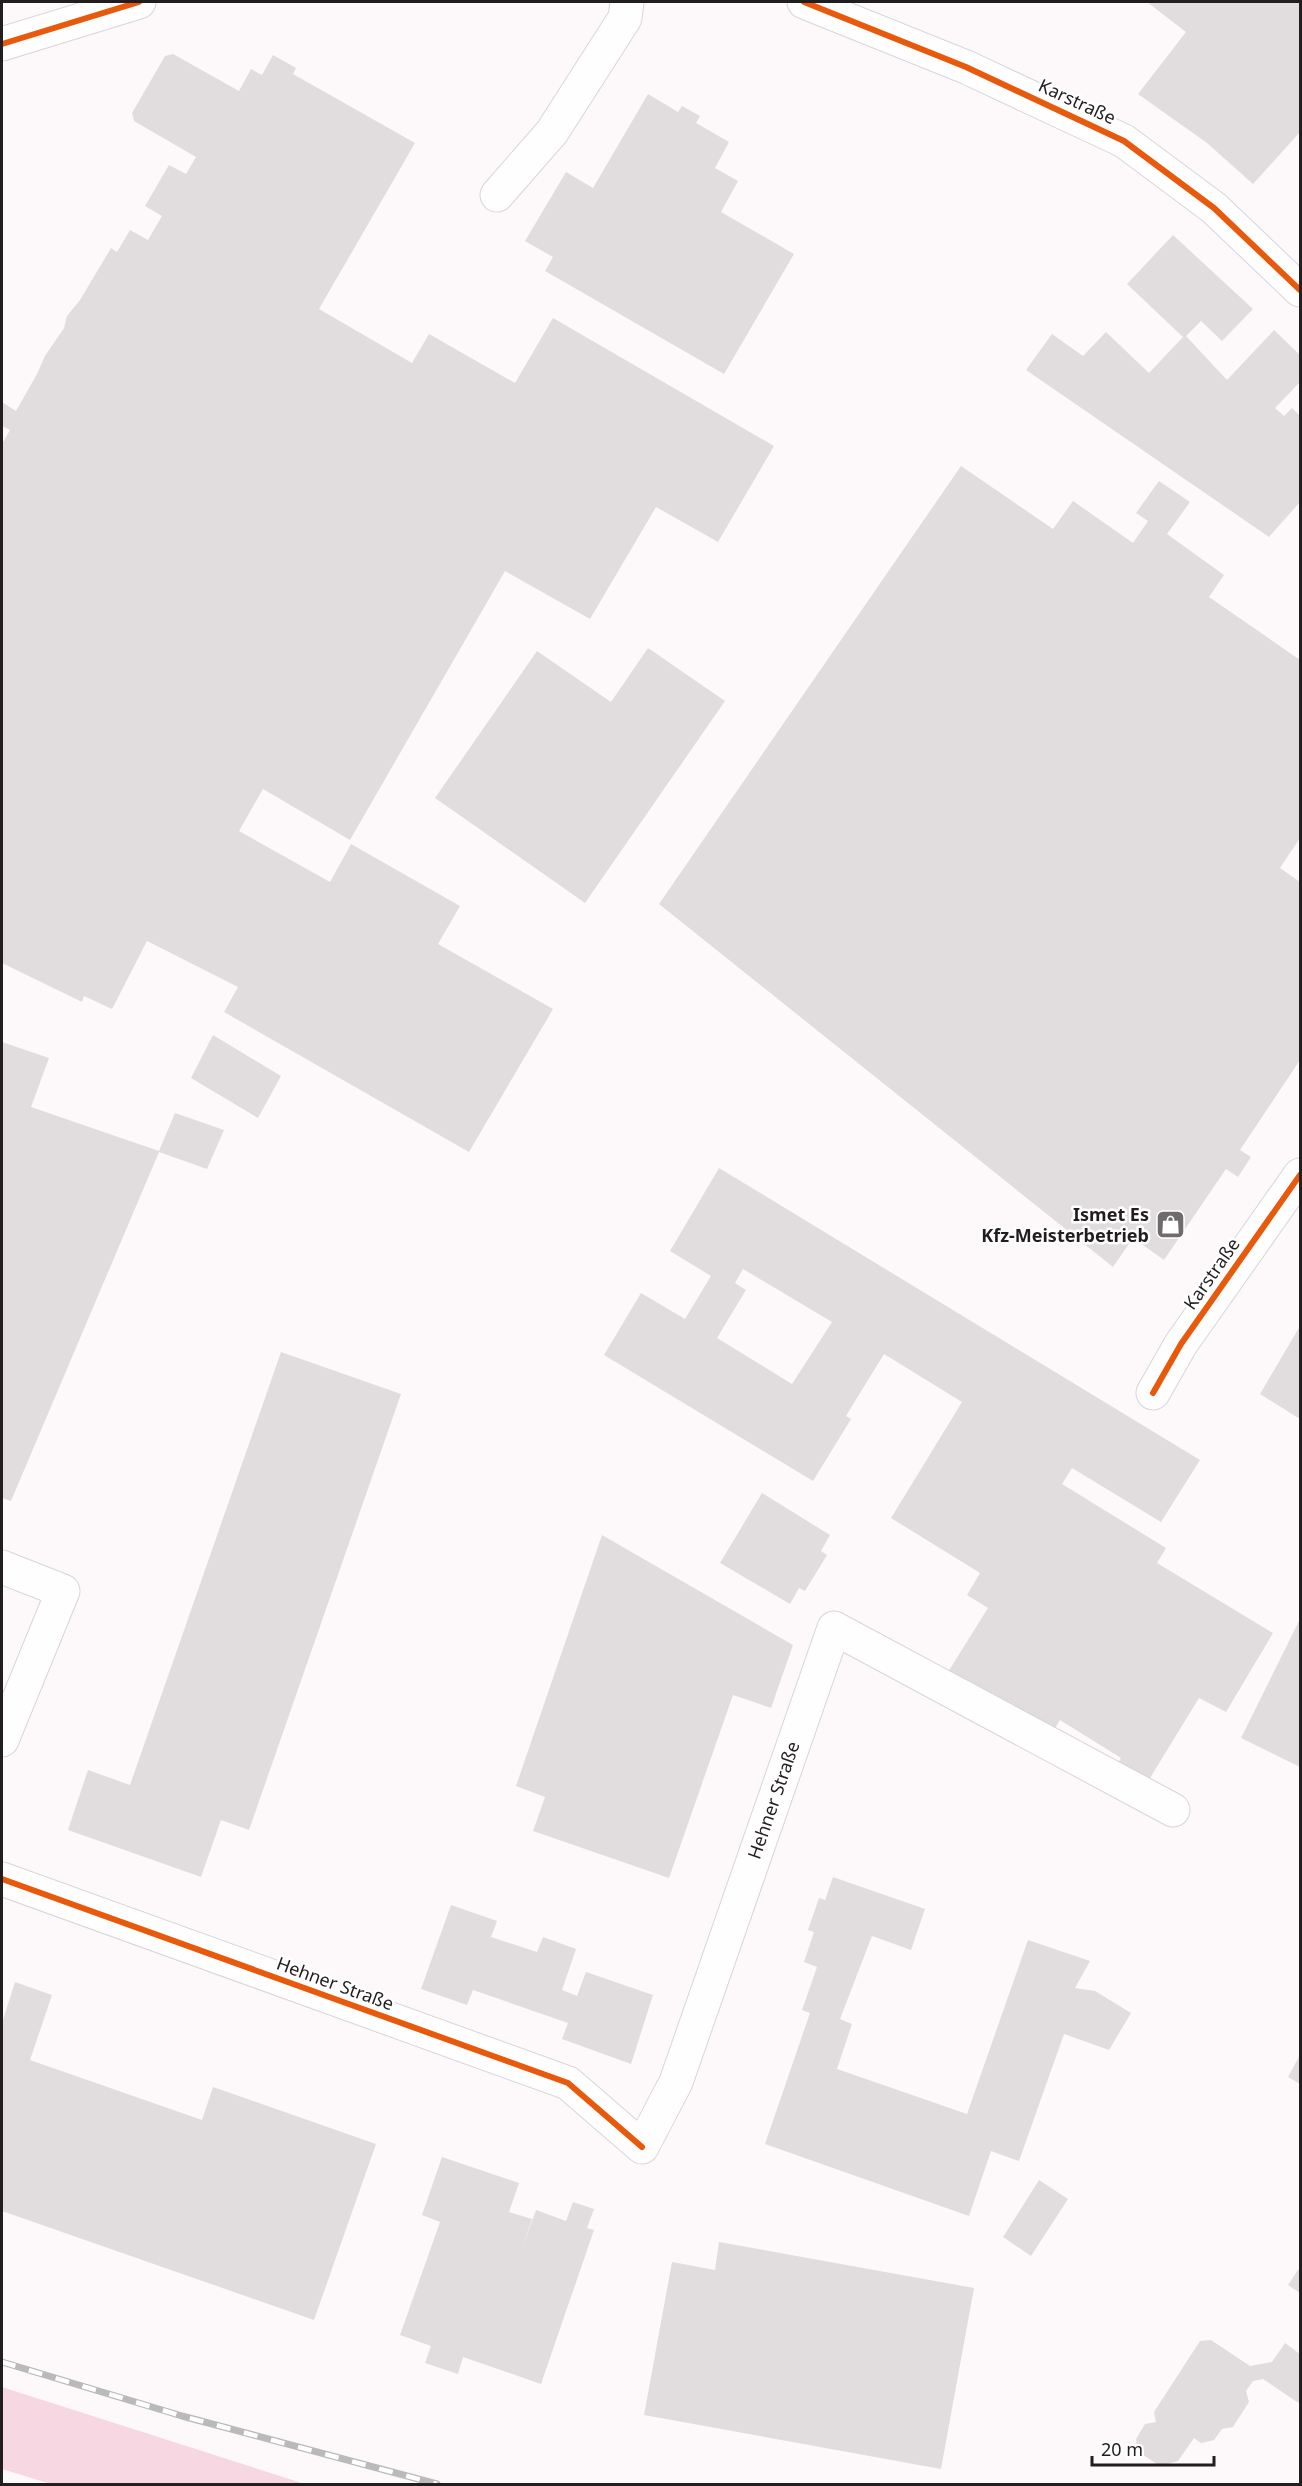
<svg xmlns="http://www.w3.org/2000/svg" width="1302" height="2486" viewBox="0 0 1302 2486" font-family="'Noto Sans',sans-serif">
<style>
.green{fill:#f7d7e2}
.building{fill:#e1dcde;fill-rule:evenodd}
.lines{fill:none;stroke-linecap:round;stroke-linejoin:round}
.minor-casing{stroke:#d9d5d6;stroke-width:35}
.minor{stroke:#fffefe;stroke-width:33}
.rail-casing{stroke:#bbbaba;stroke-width:7}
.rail{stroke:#fff;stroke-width:4.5;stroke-dasharray:14;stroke-linecap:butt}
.cycleway-casing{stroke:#fff;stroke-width:10}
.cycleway{stroke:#e8590c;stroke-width:6}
.labels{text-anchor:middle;stroke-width:5;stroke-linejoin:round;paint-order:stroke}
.street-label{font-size:18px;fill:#221d1f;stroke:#fff}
.poi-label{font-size:18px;font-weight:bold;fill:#221d1f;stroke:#fff;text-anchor:end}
</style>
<rect width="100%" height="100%" fill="#fdf9fb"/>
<!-- green -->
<path class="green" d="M2,2387l303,97h-254l-49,-15z"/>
<!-- building -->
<path class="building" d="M1147,2h153v130l-47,52 -46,-41 -69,-49 48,-62z
M173,54l66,37 12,-22 11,6 11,-20 23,13 -3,6 122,69 -96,166 93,54 17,-29 86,49 38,-65 221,128 -56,96 -62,-35 -66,112 -85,-48 -155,269 -87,-51 -24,42 91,51 21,-38 109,62 -22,38 115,65 -84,143 -245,-140 14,-25 -91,-46 -35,68 -28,-13 -2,6 -80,-39v-519l8,-14 -8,-4v-24l14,9 21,-37 8,-18 19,-28 3,-12 13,-16 31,-52 6,4 13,-22 18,10 14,-24 -17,-10 24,-41 17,9 10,-17 -62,-36 -2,-8 33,-57z
M648,94l30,18 4,-6 18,10 -4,7 33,19 -14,26 23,13 -17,31 73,42 -70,120 -179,-103 8,-14 -28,-16 41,-69 27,16z
M1173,235l80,74 -31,32 -21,-20 -15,15 41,44 47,-50 26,25v27l-25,26 9,8 8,-8 8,8v86l-31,35 -243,-167 26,-36 31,22 23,-24 43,41 34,-36 -56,-53z
M961,466l92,63 20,-28 60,42 15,-22 -12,-8 23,-32 31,21 -23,32 57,41 -15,22 91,63v178l-20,30 20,14v178l-60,90 11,7 -13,20 -12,-8 -62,91 -31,-22 -20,29 -454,-363z
M648,648l77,53 -140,202 -150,-105 102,-147 74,51z
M213,1035l68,41 -23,42 -67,-40z
M2,1042l47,16 -18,49 128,44 16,-38 49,17 -17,39 -48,-17 -148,349 -9,-3z
M719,1168l481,292 -39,62 -89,-54 -10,16 104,64 -9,15 116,70 -47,79 -27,-14 -57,93 -30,-18 9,-15 -61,-38 -9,15 -103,-63 40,-64 -21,-13 13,-22 -89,-55 71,-116 -78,-48 -38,62 5,3 -38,62 -209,-126 37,-62 44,26 26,-43 -41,-25zM743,1269l89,53 -40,62 -75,-46 29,-48 -11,-7z
M1300,1326v93l-40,-25z
M281,1352l120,42 -152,436 -28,-10 -20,57 -133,-47 20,-60 42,15z
M762,1493l68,42 -9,16 6,4 -22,36 -6,-3 -9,16 -70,-41z
M602,1535l191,110 -22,63 -38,-13 -64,183 -136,-47 12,-34 -29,-11z
M1300,1619v148l-59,-29z
M833,1877l92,32 -14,41 -39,-14 -32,83 12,5 -15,45 130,45 61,-174 62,21 -15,27 20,3 36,22 -22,37 -45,-16 -45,127 -28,-10 -22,65 -204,-72 45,-131 -8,-3 15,-43 -13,-5 10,-30 -6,-2 11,-32 6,2z
M451,1905l46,16 -6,16 46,15 6,-15 33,12 -14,41 15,6 9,-24 67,23 -22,69 -69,-25 6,-16 -95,-33 -6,15 -46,-16z
M15,1982l37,13 -22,65 172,60 11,-33 163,57 -62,176 -312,-109v-188z
M1300,2055v29l-12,-7z
M442,2157l77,26 -10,29 23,7 -10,29 14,-38 30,11 7,-19 21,7 -7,19 7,2 -53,154 -78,-27 -5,17 -33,-11 6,-17 -31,-11 40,-113 -18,-7z
M1039,2180l29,19 -37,57 -28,-19z
M719,2242l255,46 -33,181 -297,-54 28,-153 43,8z
M1300,2267v26l-12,-8z
M1211,2340l39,26 22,-4 13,-19 15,11v50l-37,-25 -10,2 -7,10 3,11 -16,25 -11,2 -8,11 -13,3 -7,-5 -16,23 -18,5 -23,-15 -1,-12 9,-15 11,-2 -2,-10 46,-71z"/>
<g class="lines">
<defs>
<g id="minor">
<path d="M804,2l162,65 158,74 90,67 86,82"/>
<path d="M2,44l137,-42"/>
<path d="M497,195l55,-63 73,-114 2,-16"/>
<path d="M1153,1393l28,-49 119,-169"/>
<path d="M2,1567l61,24 -61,149"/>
<path id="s1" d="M2,1879l566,204 74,64 34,-65 158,-454 339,182"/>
</g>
</defs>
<!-- minor casing -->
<use href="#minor" class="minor-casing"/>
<!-- minor -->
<use href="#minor" class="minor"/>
<defs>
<path id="rail" d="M2,2362l180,54 255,68"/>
</defs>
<!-- rail casing -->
<use href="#rail" class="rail-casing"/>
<!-- rail -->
<use href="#rail" class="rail"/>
<defs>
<path id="cycleway" d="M804,2l162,65 158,74 90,67 86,82
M2,44l137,-42
M1153,1393l28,-49 119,-169
M2,1879l566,204 74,64"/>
</defs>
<!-- cycleway casing -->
<use href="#cycleway" class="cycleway-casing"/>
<!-- cycleway -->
<use href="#cycleway" class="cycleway"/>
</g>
<!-- icons -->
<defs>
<symbol id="shop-square" viewBox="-11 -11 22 22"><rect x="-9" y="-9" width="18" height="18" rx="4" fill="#6f6a6c" stroke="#fff"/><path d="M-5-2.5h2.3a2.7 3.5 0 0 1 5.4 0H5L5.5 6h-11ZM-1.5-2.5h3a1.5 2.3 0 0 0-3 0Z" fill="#fff"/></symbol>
</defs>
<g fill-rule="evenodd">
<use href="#shop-square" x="1154" y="1208" width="33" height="33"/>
</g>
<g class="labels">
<!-- street labels -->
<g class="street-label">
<text transform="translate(1077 102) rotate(25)" y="6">Karstraße</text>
<text transform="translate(1212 1274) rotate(-55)" y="6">Karstraße</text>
<text dy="6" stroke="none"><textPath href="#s1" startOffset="1071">Hehner Straße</textPath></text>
<text transform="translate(335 1984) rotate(20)" y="6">Hehner Straße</text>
</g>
<!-- poi labels -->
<g class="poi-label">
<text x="1149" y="1221">Ismet Es<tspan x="1149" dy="21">Kfz-Meisterbetrieb</tspan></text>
</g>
</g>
<!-- border -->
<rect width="1302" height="2486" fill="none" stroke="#221d1f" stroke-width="6"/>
<!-- scale -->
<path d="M1092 2456v9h122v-9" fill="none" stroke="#221d1f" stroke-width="3"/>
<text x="1101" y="2456" font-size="18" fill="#221d1f" stroke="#ffffff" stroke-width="4.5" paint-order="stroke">20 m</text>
</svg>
